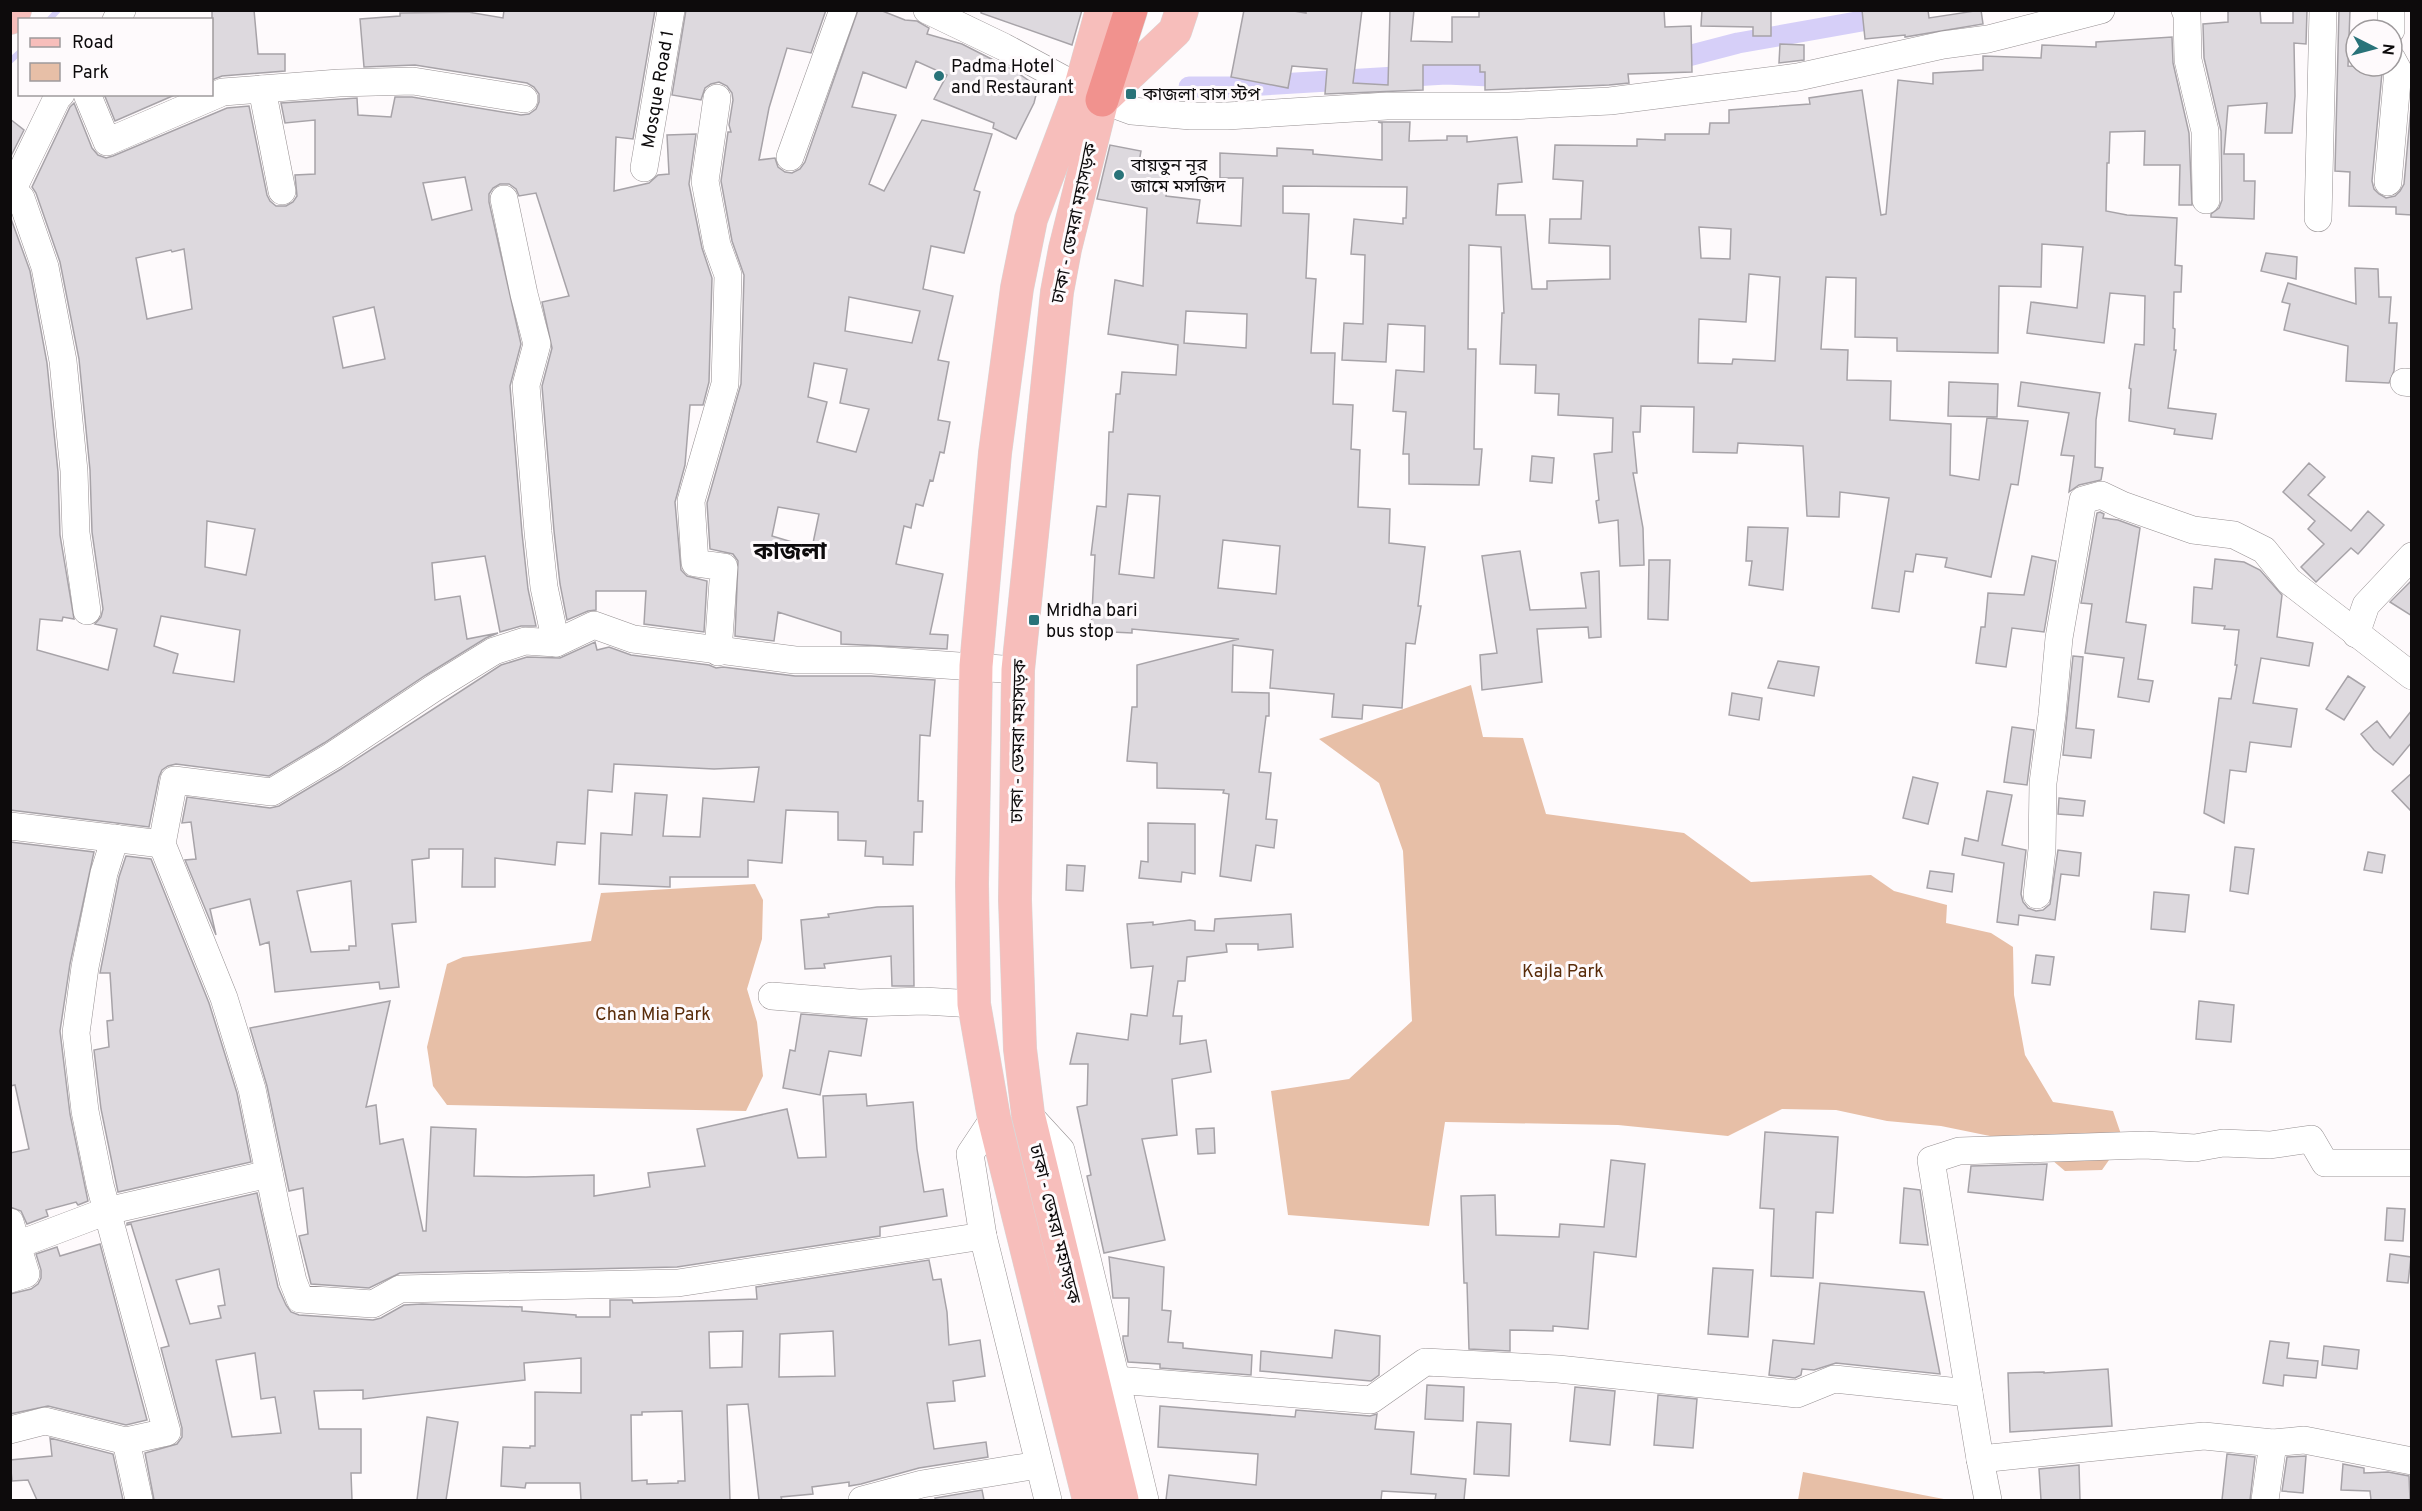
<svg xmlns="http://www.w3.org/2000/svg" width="2422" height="1511" viewBox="0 0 2422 1511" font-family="Overpass,'Noto Sans Bengali',sans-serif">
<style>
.green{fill:#e7bfa7}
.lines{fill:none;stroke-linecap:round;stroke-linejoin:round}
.stream{stroke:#d6cff8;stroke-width:6}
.canal{stroke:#d6cff8;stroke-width:21}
.building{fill:#ddd9de;stroke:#a7a3a8;stroke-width:1.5;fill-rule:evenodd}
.minor-casing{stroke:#969092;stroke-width:28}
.major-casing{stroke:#d8d8d8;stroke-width:34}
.highway-casing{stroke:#d8d8d8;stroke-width:34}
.minor{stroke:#fff;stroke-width:27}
.major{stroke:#f7bebb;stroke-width:33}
.highway{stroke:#f1928e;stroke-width:33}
.poi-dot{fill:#297379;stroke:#fefafc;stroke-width:2}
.labels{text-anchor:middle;stroke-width:6;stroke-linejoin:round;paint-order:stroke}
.poi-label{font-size:18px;fill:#0d0b0c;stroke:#fefafc;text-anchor:start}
.street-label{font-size:18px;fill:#0d0b0c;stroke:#fefafc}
.park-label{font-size:18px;fill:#592c0a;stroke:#fefafc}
.district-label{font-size:24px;font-weight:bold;fill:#0d0b0c;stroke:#fefafc}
</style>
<rect width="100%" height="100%" fill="#fefafc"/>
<!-- green -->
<path class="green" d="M1471,685l12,52 40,1 23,76 138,19 67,49 120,-7 23,16 53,14 -1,18 45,10 22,14 1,48 11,60 28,47 60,9 10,29 -21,30 -37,1 -31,-26 -93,-19 -54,-5 -51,-11 -54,-1 -54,27 -110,-11 -173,-3 -16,104 -141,-11 -17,-124 78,-12 63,-58 -9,-170 -24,-68 -60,-44z
M755,884l8,16 -1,39 -15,50 10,33 6,54 -17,35 -299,-6 -14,-19 -6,-39 20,-83 16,-7 128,-16 10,-48z
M1803,1472l146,28h-151z"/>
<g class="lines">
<!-- stream -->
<path class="stream" d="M49,20l9,-10
M10,61l10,-9"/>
<!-- canal -->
<path class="canal" d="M1665,62l73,-19 152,-27
M1189,87h41l216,-13 66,3"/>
</g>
<!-- building -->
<path class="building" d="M212,10h42l4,44h27v17l-63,5 -10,4z
M504,10h151l-22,129 -17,-2 -2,54 35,-8 9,-8 11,-1 -2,-39 29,-1 -7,50 13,64 10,30 -3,104 -6,23h-13l-5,60 -10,37 6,68 6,6 20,5 -3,51 -60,-8 2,-33h-50v19l-8,1 -21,9 -7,-36 -6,-53 -12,-145 10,-38 -10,-46 27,-6 -33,-103 -17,3 -3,-7 -7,-5h-9l-7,4 -4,6v8l32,142 -11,42 12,147 6,56 8,37h-15l-21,6 -15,-76 -53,7 3,37 25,-4 7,43 31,-6 -12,5 -60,37 -102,68 -55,33 -93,-12 -8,2 -6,4 -3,7 -10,50 -139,-17v-594l20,55 17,92 11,109 2,63 14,84 -11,-2 -1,4 -22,-2 -3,31 71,20 9,-41 -22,-5 6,-7 2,-8 -11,-77 -2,-62 -11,-111 -19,-97 -24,-69 -4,-6 38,-80 4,-4 18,45 6,7 8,3 7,-2 114,-48 22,-2 18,89 3,6 6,5h10l7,-4 4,-6 -2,-21 20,-1v-54l-30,3 -4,-20 76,-5 1,17 33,2 4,-20h17l109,18 8,-1 7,-5 3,-7v-8l-5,-7 -7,-4 -112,-18 -51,2 -4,-48 40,-3v-3l68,-1 35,6zM465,177l7,33 -40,10 -9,-37zM184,249l8,60 -45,10 -11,-61 35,-8 1,2zM374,307l11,52 -42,9 -10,-51zM207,521l48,8 -9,46 -41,-8zM161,616l79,14 -6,52 -61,-9 5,-19 -24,-8z
M686,10h140l-15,43 -24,-5 -18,60 -10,52 16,-2 3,9 7,5 7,1 8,-4 5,-7 53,-152h22l25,10 12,1 12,7 -2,6 35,10 53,27 23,16 -4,16 -18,36 -23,-11 1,-5 -60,-24 13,-24 -31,-14 -10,27 -43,-16 -11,35 44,8 -27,69 15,7 38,-71 70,14 -18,56 6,2 -16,61 -33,-7 -8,43 30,7 -15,64 11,2 -11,58 12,2 -6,31 -4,-1 -7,29 -3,-1 -7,26 -7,-2 -5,24 -7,-2 -8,38 47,10 -13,60 18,1 -1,14 -106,-5v-12l-63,-20 -4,29 -39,-5 3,-75 -5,-7 -23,-5 -3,-46 34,-119 3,-109 -12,-34 -11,-60 7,-49h3l-2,-7 4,-25 -1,-7 -5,-7 -8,-4 -8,2 -6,4 -4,12 -29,-5zM849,297l71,14 -8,32 -67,-12zM814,363l33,6 -7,34 29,6 -13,43 -39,-10 10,-40 -19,-5zM778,507l41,7 -7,34 -40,-12z
M981,10h101l-10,35 -91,-32z
M1244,10h44l18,3v-3h56l-9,73 35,2 2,-75h24l-3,31 41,1v-25h27v-7h185l1,17 26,-1 1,46 -64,2 1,9 -20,2 -124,5v-18h-5v-7h-57v25l-98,4 2,-25 -35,-3 -4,22 -57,-11z
M1702,10h69v26h-18v-9l-52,-1z
M1862,10h66l1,8 52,-8 2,14 -78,13v-2l-40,4z
M2228,10h32l1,13h32v-13h14l-1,34 -12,-1 1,53 -3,37h-27l2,-30 -39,3 -4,48h20v27h11l-1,38 -43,-2v-3l8,-6 3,-8 -1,-69 -17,-73 -1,-34 25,-2z
M2339,10h11l-2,56 31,1 3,6 -10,108 2,8 5,5 7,4 9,-2 5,-5 4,-7 8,-88v119l-16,-1v-7l-47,-1 1,-34 -15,-1z
M2172,37l1,26 16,70 3,72h-13l1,-40h-36l1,-34 -35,1 -1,31h-2l-1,48 21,4 50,3 -2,47 7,1 -1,26h-7l-1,36 2,1 -1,21h2l-8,58 48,6 -4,25 -38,-5 1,-5 -46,-8 2,-32 -2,-1 6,-44 9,1 1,-49 -35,-3 -6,50 -77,-10 4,-31 46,6 6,-61 -41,-3 -1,43 -42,-1 -1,67 -101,-2v-13l-42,-1 1,-59 -30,-1 -5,72 27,1 -1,30 44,1 -1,39 61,4 -1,51 29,5 8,-62 41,3 -10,64 -7,-1 -20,93 -46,-10 2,-9 -31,-4 -3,18 -8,-1 -6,41 -27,-4 17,-110 -49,-6 -1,25 -32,-1 -4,-70 -65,-3 -1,10 -44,-1 1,-45 -53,-1 -1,26h-7l4,41h-4l10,55 1,37 -24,1 -2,-46 -19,3 -3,-22 3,-1 -5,-46 18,-2 1,-34 -55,-3 1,-21 -24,-1 1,-28 -36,-1 2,-51h2l-3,-66 -32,-2 -1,104h8l-2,100h8l-3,36 -70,-1v-30h-6l3,-42 -13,-1 3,-41 28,2 1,-46 -37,-2 -2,38 -44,-2 2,-37 19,1 2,-69 -14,-1 3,-35 49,5v-6h3l1,-31 -124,-1v27l26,1 -3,64 10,1 -5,74h24l-2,51 20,1 -2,44 9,1 -2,57 32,2 -1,34 36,4 -7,59h3l-6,38 -9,-1 -4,65 -39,-3 -1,14 -30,-2 2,-23 -64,-6 3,-38 -40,-5 -1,47 37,1v23h-3l-7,56 12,1 -5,46 11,1 -3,28 -18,-3 -5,36 -31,-5 9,-82 -6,-1 1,-3 -67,-2v-25l-30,-2 5,-54h5v-42l102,-26 -107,-10v4l-41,-2 4,-76h-4l6,-49 9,1 3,-75h4l3,-38h4l2,-22 54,3 2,-30 -70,-11 7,-54 28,6 4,-78 -50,-9 13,-54 31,6 -3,17 31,6 -3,22 34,4 -3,23 44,3 2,-48h-23v-25l57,3v-8l36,2v4l69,6v-37l-4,-1h32l-1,19 38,-1v-4h20v6l50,-5 5,45 -24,2 -2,31h29l7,74h15v-8l63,-2v-33l-61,-3 1,-24h31l2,-38 -30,-2 2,-34 82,1v-7l28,1v-6h44l1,-11h19v-13l81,-6 -1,-6 53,-8 19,125 5,-1 12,-134 35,4v-11l50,-3v-14l58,2 1,-13 54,2v-5zM1699,227l32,2 -1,30 -29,-1zM1749,274l31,3 -5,84 -42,-2 -1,5 -34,-1 1,-44 47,3zM1186,311l61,3 -1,34 -62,-5zM1128,494l32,2 -6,82 -35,-4zM1223,540l57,6 -4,48 -58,-6z
M1780,44l24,1v15l-25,3z
M104,94h73l-62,27z
M10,119l14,11 -14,28z
M2266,253l31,4 -1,22 -35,-8z
M2355,268l23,1 1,28h12l-2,26h8l-3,48 -5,12 -43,-2 2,-35 -64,-16 6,-26 -8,-2 6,-19 68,21z
M1949,382l49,2 -1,33 -49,-1z
M2021,382l79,11 -4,27 -1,47 8,1 -2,12 -22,5 -10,7 5,-36 -13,-1 8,-42 -51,-7z
M1532,456l22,2 -2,25 -22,-2z
M2309,463l16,14 -17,18 43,36 17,-20 16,14 -26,29 -7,-6 -35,34 -15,-15 23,-23 -16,-15 7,-8 -32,-29z
M2100,512l4,2 -1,4 15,2 22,8 -14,94 20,3 -8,54 15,2 -4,21 -31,-5 6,-39 -39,-5 7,-49 -11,-1 16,-90z
M1748,527l40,1 -5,62 -34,-5 3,-24h-6z
M1520,551l10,59 56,-2 -5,-35 18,-2 2,66 -12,1 -1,-11 -51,2 5,53 -60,8 -2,-35 17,-2 -15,-97z
M2032,556l24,5 -12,71 -32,-4 -6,39 -30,-4 5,-36h4l3,-34 36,2z
M2215,559l29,3 16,8 22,25 -5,42 36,6 -4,23 -48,-8 -8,45 44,6 -6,38 -41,-5 -4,30 -16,-2 -6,53 -20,-10 15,-115 12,1 6,-34h-2l4,-35 -15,-1 1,-3 -33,-3 2,-36 18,2z
M1649,560h21l-2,60 -20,-1z
M2412,580v36l-22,-14z
M595,642l2,8 12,-3 22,8 78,10 7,3 7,-1 72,9h76l64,4 -5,56 -10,-1 -2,66h5l-1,31h-8l-1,33 -30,-1v-7l-18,-1 1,-15 -28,-1v-28l-52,-2 -4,53 -34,-3v17h-78v10l-71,-3 2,-51 31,2 3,-42 32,2 -4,41 37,1 3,-39 51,4 5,-35 -45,2 -100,-5 -2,28 -24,-2 -3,54 -28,-2 -2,23 -60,-7v29h-33l1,-38h-34v9l-17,2 4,62 -24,2 7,63 -19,2 -1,-7 -104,10 -6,-50 -9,3 -10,-46 -40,10 6,26 -31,-75 11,-1 -5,-37 -9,1 5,-26 83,11 9,-2 62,-37 160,-104 26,-8 33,1zM351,881l5,65h-7v4l-38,2 -14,-61z
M2073,656l10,1 -7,71 18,2 -3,28 -28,-3z
M1778,661l41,6 -5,29 -46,-8z
M2348,676l17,11 -21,33 -18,-11z
M1732,693l30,5 -3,22 -30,-5z
M2412,710v32l-19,23 -19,-15 -13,-16 16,-13 13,17z
M2012,727l22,3 -7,55 -23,-3z
M2412,773v39l-20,-21z
M1913,777l25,6 -10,41 -25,-6z
M1987,791l25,4 -10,50 24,5 -5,44 2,8 5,6 8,3 7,-1 7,-6 8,-54 23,3 -2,23 -18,-2 -6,46 -36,-5 -1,10 -21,-3 7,-59 -42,-8 3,-17 13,3z
M2059,798l26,3 -2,15 -25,-2z
M1148,823l47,1v50l-13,-2 -1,10 -42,-4 2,-17 7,1z
M10,842l84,10 -24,112 -10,67 10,83 18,87 -10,4 -2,-3 -30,8 2,6 -21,8 -6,-13 -11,-4v-54l19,-4 -14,-64 -5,1z
M2235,847l19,2 -6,45 -18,-3z
M2368,852l17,3 -3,18 -18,-3z
M126,856l25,3 58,144 28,90 14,69 -133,30 -17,-83 -7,-59 15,-3 -2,-26 6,-1 -3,-47h-10l19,-96z
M1067,865l18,1 -2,25 -17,-1z
M1930,871l24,3 -2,18 -25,-4z
M2154,892l35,3 -4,37 -34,-3z
M913,906l1,80h-22l-1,-30 -67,8 1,4 -20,1 -4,-49 28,-3 -1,-3 49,-7z
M1291,914l2,33 -35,3v-6h-32l1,8 -40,5 -2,24h-7l-5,35h9l-2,28 26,-4 5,32 -39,7 5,56 -35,4 23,101 -61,13 -17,-77 4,-1 -14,-68 10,-2 1,-41h-18l7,-31 51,7 3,-26 16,2 6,-50 -22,2 -4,-44 26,-2v3l37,-5 5,1v9l19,1 1,-12z
M2036,955l18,2 -4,28 -18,-2z
M390,1001l-24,106 10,-2 4,39 23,-5 20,92h3l5,-104 45,2 -2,47 52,1 68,-2v21l56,-9 -2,-14 57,-7 -8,-37 90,-20 11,49 28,-1 -3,-61 43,-2 1,12 46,-4 4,47 7,43 19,-3 4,27 -67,11v9l-203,31 -277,6 -31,15 -58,-4 -12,-48 9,-2 -5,-46 -14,3 -22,-105 -17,-58z
M2199,1001l35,4 -3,37 -35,-3z
M801,1014l66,5 -6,37 -32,-5 -9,44 -37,-7 7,-38 5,1z
M1214,1128l1,25 -17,1 -2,-25z
M1765,1132l73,5 -5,76 -17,-1 -3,66 -42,-2 3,-67 -14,-1z
M1611,1160l34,4 -9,93 -42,-5 -6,77 -35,-3v5l-43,-1v21l-41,-2 -2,-66h-3l-3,-87 34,-1 1,40 63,2 1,-13 44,3z
M2047,1164l-4,36 -75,-8 3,-26z
M1904,1188l16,2 8,55 -28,-2z
M257,1193l21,94 8,18 5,7 8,3 74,5 8,-2 23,-13 18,-1 100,3v4l54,4v2h34v-17h22l1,3 124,-4 -1,-12 173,-27 4,20 8,-1 6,33 2,33 31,-5 5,36 -32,5 2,20 -28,2 7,46 52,-7 2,15 -69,11 -58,16 -12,2v-4l-37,5 1,7 -32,3 1,3h-23l-11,-96 -21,1 3,95h-149l-1,-17h-54l-1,5 -24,-2 2,-39 27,1v-2h5v-54l46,1v-35l-57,5 1,17 -162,19v-9l-49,1 5,38h42v44h-10l1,27h-198l-9,-47 32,-9 5,-7v-9l-21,-80 8,-2 -38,-122 -4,1v-2zM219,1269l6,36 -7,1 3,12 -31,6 -14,-44zM743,1331l-1,36 -32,1 -1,-36zM833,1331l2,45 -56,1 1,-43zM255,1353l6,46 14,-2 6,36 -49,4 -16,-77zM682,1411l3,70h-7v2l-31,1v-4l-15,1 -1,-66h11v-3z
M2387,1208l18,1 -2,32 -18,-1z
M100,1244l47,176 -21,5 -78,-19 -38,8v-120l21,-5 7,-5 3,-6v-8l-5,-16 21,-7 3,9z
M2390,1254l21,3 -3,26 -21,-2z
M1109,1257l55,10 -2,43 9,1 -3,31 15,1v5l69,7 -1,20 -91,-7v-4l-32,-2 -5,-22v-4h5l1,-38h-16z
M1713,1268l40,2 -5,67 -40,-3z
M1820,1283l104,9 16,82 -104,-11 -22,7 -12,-1 -1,6 -6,3 -26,-3 4,-35 41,4z
M1335,1330l45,6 -1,39 -8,6 -111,-10 1,-20 71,7z
M2270,1341l19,2 -2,15 31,3 -2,17 -32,-3 -1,11 -20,-3z
M2324,1346l35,4 -2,19 -35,-4z
M2108,1369l4,57 -102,6 -2,-59 36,-1v1z
M1427,1385l37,2 -1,34 -38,-2z
M1575,1387l40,4 -5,54 -40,-4z
M1658,1395l39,4 -4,49 -39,-3z
M1160,1406l135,11 1,-7 74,6 7,-2 -2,15 39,3 -3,42 55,5 -2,21h-29l1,-6 -54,-3 -1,9h-215l3,-25 87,10 2,-31 -100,-7z
M427,1417l31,5 -12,78h-29z
M1477,1422l34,2 -2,52 -35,-2z
M50,1438l63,16 10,46h-86l-9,-20 -16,1 -2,-21 42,-4z
M2227,1454l28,3 -5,43h-28z
M2306,1456l-3,37 -21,-2 5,-34z
M2343,1464l21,4v5l24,-1 21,4 1,24h-39l-1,-9 -29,-1z
M2079,1465l1,35h-39l-2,-31z
M982,1490l2,10h-48l-1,-2z"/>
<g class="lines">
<defs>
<g id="minor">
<path d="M927,10l77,37 98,53 30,11 59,5h36l160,-10h122l101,-5 188,-24 145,-32 45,-6 113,-29"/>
<path d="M2185,10l2,5 1,45 17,71 1,69"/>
<path d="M116,20l6,-10"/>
<path d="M2391,30v-20"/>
<path d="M262,89l20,102"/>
<path d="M87,94l20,48 116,-50 116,-9 74,-2 111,18"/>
<path d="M717,98l-12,83 12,64 11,30 -3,109 -34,117 4,62 29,4 -6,85"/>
<path d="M790,157l53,-147"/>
<path id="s1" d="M644,168l27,-158"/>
<path d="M2388,182l10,-112 -6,-11"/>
<path d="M10,189l11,9 24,69 18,94 11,110 2,62 11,78"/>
<path d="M10,195l47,-97 4,-4"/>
<path d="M504,199l20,95 13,50 -11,41 12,147 6,55 12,56"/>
<path d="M2318,218l5,-208"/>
<path d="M2404,382l8,1"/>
<path d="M2356,634l10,-29 46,-49"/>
<path d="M10,826l152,18"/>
<path d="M2037,895l5,-46 1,-66 9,-68 7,-77 24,-138 18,-5 21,10 71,25 41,5 30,15 25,31 123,95"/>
<path d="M772,996l87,7 65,-2 50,3"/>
<path d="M1028,1114l33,36 84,350"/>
<path d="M994,1118l-24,36 13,82 65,264"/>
<path d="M10,1222l16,52 -16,5"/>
<path d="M983,1236l-305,47 -278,6 -27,15 -73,-5 -7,-18 -16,-69 -25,-123 -28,-91 -62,-154 12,-64 98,12 60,-36 102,-68 60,-37 31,-10 31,2 38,-18 39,14 162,21h77l146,10"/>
<path d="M17,1245l90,-34 162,-37"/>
<path d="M1116,1380l255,20 54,-38 133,7 239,25 37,-15 135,14 11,66 224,-23 69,7 31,-3 108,21"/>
<path d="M1969,1393l-38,-233 28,-9 186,-6 50,3 28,-5 47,2 41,-6 14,24h87"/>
<path d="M10,1430l35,-9 81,20 41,-9 -67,-247 -15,-74 -9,-78 9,-66 19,-94 11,-35"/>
<path d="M126,1441l13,59"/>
<path d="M1980,1459l8,41"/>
<path d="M862,1500l60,-16 116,-19"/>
<path d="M2265,1500l8,-57"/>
</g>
<path id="major" d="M10,18l5,-8
M1089,1500l-95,-382 -20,-114 -2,-120 4,-218 19,-213 22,-165 14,-69 49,-130 22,-79
M1122,1500l-94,-386 -8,-65 -5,-149 3,-230 39,-378 8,-43 37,-149 73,-69 7,-21"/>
<path id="highway" d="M1102,100l29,-90"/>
</defs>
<!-- minor casing -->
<use href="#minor" class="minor-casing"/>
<!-- major casing -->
<use href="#major" class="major-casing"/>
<!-- highway casing -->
<use href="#highway" class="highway-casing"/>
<!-- minor -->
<use href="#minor" class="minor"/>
<!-- major -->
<use href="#major" class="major"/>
<!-- highway -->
<use href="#highway" class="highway"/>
</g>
<!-- markers -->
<g class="poi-dot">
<circle cx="939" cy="76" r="6"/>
<rect x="1125" y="88" width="12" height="12" rx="3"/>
<circle cx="1119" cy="175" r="6"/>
<rect x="1028" y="614" width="12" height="12" rx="3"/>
</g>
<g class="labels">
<!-- poi labels -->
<g class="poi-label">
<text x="951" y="72">Padma Hotel<tspan x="951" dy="21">and Restaurant</tspan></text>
<text x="1143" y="100">কাজলা বাস স্টপ</text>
<text x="1131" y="171">বায়তুন নূর<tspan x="1131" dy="21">জামে মসজিদ</tspan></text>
<text x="1046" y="616">Mridha bari<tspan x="1046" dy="21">bus stop</tspan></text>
</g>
<!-- street labels -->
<g class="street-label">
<text dy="6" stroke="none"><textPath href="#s1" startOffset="80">Mosque Road 1</textPath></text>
<text transform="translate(1074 223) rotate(-78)" y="6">ঢাকা - ডেমরা মহাসড়ক</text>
<text transform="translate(1018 741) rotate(-89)" y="6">ঢাকা - ডেমরা মহাসড়ক</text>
<text transform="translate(1055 1224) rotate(76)" y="6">ঢাকা - ডেমরা মহাসড়ক</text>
</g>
<!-- park labels -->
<g class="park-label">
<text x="1563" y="977">Kajla Park</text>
<text x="653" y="1020">Chan Mia Park</text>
</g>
<!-- district labels -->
<g class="district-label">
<text x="790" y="559">কাজলা</text>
</g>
</g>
<!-- border -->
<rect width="2422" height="1511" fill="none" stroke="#0d0b0c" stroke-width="24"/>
<!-- legend -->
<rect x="18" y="18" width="195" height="78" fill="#fefafc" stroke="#9e9a9c" stroke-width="1.5"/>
<rect x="30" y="38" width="30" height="9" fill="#f7bebb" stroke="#9e9a9c" stroke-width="1.5"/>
<text x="72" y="48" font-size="18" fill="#0d0b0c">Road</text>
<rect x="30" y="63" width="30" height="18" fill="#e7bfa7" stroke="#9e9a9c" stroke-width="1.5"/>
<text x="72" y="78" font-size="18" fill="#0d0b0c">Park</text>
<!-- north arrow -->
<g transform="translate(2374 48) rotate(96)"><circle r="28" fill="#fefafc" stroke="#9e9a9c" stroke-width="1.5"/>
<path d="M0-4.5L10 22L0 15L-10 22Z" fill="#297379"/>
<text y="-9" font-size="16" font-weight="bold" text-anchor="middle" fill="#0d0b0c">N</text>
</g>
</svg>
